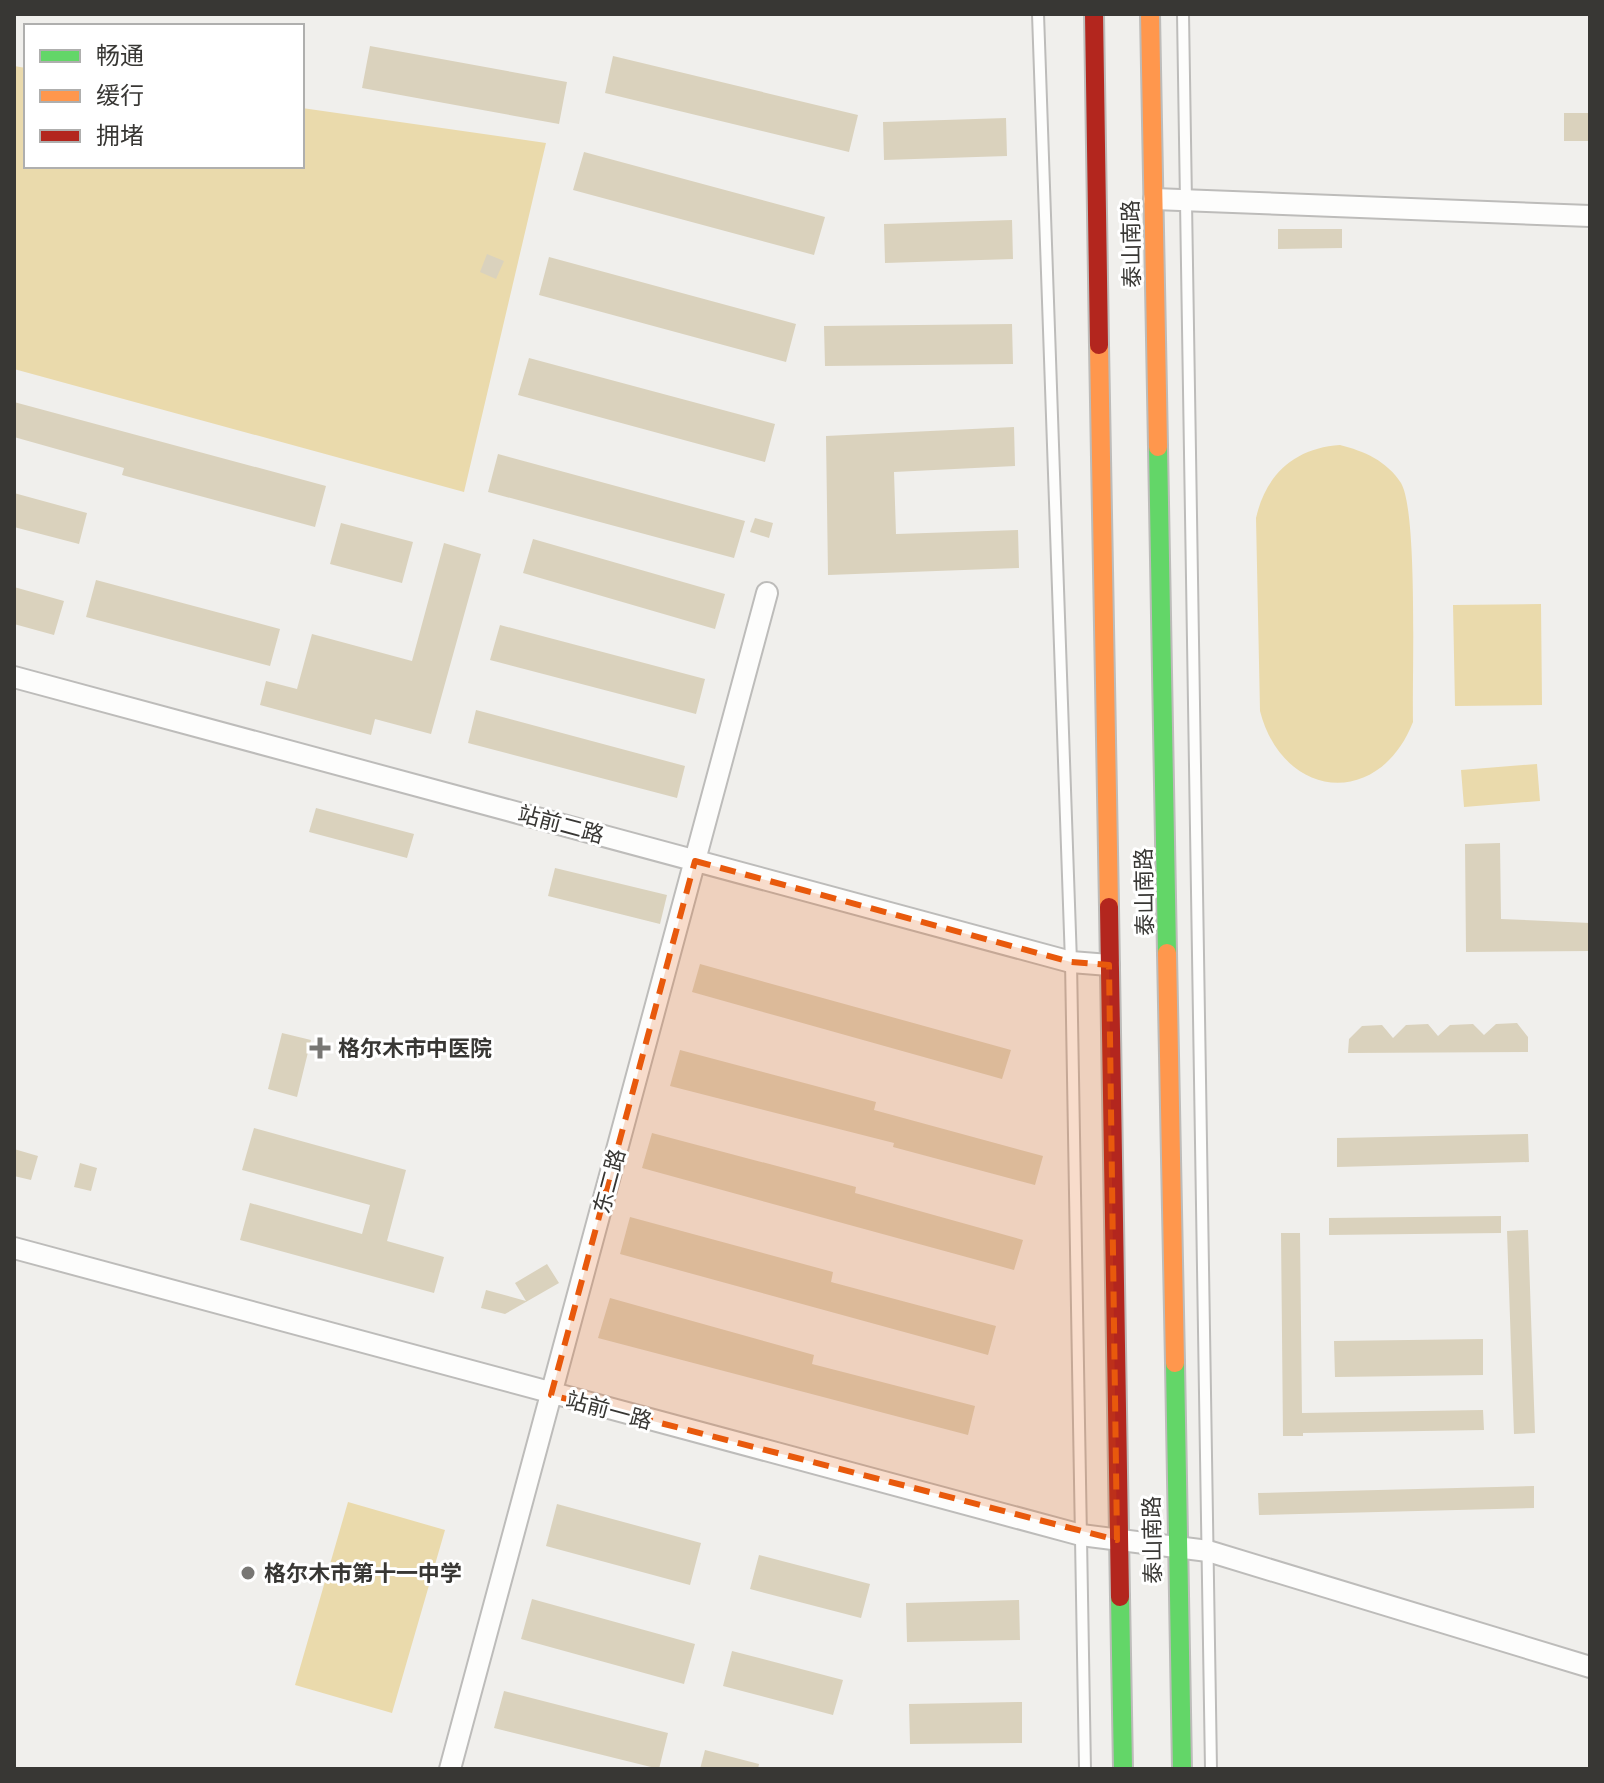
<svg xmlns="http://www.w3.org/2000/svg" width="1604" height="1783" viewBox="0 0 1604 1783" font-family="Cabin,'Noto Sans SC',sans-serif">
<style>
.green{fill:#eadaac}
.building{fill:#dad2bd}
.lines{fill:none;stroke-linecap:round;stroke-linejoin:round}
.lane-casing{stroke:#bdbcba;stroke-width:14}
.street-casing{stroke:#bdbcba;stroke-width:24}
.fast-casing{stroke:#bdbcba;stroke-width:22}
.slow-casing{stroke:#bdbcba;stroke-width:22}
.jam-casing{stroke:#bdbcba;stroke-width:22}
.lane{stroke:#fdfdfc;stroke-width:10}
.street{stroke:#fdfdfc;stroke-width:20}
.fast{stroke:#63d668;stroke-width:18}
.slow{stroke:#ff974d;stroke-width:18}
.jam{stroke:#b3261e;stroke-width:18}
.marked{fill:#e8590c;fill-opacity:0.2;stroke:#e8590c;stroke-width:6;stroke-dasharray:16 10;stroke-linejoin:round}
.poi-dot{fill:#787774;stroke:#fff;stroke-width:3}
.labels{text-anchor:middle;stroke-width:6;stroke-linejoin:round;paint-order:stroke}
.street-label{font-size:22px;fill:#383734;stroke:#fff}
.poi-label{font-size:22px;font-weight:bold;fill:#383734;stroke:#fff;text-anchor:start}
</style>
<rect width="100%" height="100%" fill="#f0efec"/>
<!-- green -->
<path class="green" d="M14,66l12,2v98h276v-58l244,35 -82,349 -450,-123z
M1340,445c24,6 47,16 61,38 17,29 11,195 12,239 -34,87 -130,78 -153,-11l-4,-193c10,-44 39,-70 84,-73z
M1541,604l1,101 -87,1 -2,-101z
M1537,764l3,37 -76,6 -3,-37z
M348,1502l97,28 -53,183 -97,-28z"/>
<!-- building -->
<path class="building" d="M370,46l197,36 -8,42 -197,-36z
M613,56l245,59 -9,37 -244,-59z
M1564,113h26v28h-26z
M1006,118l1,38 -123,4 -1,-38z
M584,152l241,65 -11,38 -241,-65z
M1012,220l1,39 -128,4 -1,-39z
M1278,229h64v19l-64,1z
M487,254l17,7 -8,18 -16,-7z
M549,257l247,67 -10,38 -247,-67z
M1012,324l1,40 -188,2 -1,-40z
M529,358l246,66 -10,38 -247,-67z
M14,402l312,84 -11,41 -193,-52 2,-7 -110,-31z
M1014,427l1,39 -121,6 2,62 122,-4 1,38 -191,7 -2,-139z
M498,454l247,67 -11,37 -246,-66z
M14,493l73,20 -8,31 -65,-17z
M755,518l18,5 -4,15 -19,-6z
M341,523l72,19 -11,41 -72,-19z
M533,539l192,55 -10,35 -192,-56z
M444,543l37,11 -50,180 -56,-15 -4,16 -111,-30 6,-24 31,8 15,-55 100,27z
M96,580l184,49 -10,37 -184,-49z
M14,587l50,14 -10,34 -40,-11z
M500,625l205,54 -9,35 -206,-54z
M476,710l209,56 -8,32 -209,-55z
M316,808l98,26 -7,24 -98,-26z
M1500,843l1,76 89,4v28l-124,1 -1,-108z
M555,868l112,27 -7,29 -112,-28z
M700,964l311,86 -9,29 -310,-87z
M1517,1023l11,14v15l-180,1 1,-14 13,-13 20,-1 11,13 13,-13 22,-1 10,12 12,-11 23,-1 11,11 12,-11z
M282,1033l29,7 -14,57 -29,-8z
M680,1050l196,52 -2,8 169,46 -8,29 -142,-38 1,-4 -224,-57z
M254,1128l152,42 -19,71 57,16 -10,36 -194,-53 10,-37 112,31 8,-29 -128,-35z
M652,1133l204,54 -1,6 168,47 -9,30 -372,-102z
M1528,1134l1,28 -192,5v-29z
M14,1149l24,7 -7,24 -17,-4z
M80,1163l17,5 -6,23 -17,-4z
M1501,1216v17l-172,2v-17z
M630,1217l203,55 -2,10 165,44 -8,29 -368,-101z
M1528,1230l7,203 -21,1 -7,-203z
M1281,1233h19l2,180 181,-3 1,20 -181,3v3h-20z
M547,1264l12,19 -54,31 -24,-6 5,-18 40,11 -11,-18z
M610,1298l204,57 -2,9 163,42 -7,29 -370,-97z
M1483,1339v36l-148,2 -1,-36z
M1534,1486v22l-275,7 -1,-22z
M557,1504l144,39 -11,42 -144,-39z
M759,1555l111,29 -9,34 -111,-29z
M532,1599l163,45 -11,40 -163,-45z
M1019,1600l1,40 -113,2 -1,-39z
M732,1651l111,29 -10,35 -110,-29z
M504,1691l164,42 -9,36 -165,-41z
M1022,1702v41l-112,1 -1,-40z
M705,1750l54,14 -1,5h-58z"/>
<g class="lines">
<defs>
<path id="lane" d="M1038,14l33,948 14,807
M1183,14l28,1755"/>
<path id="street" d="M1154,199l436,17
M14,677l1057,285 38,3
M14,1248l1067,287 127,16 382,116
M450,1769l317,-1176"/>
<path id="fast" d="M1158,447l9,506
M1175,1363l7,406
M1120,1597l3,172"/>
<path id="slow" d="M1150,14l8,433
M1099,345l10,562
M1167,953l8,410"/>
<path id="jam" d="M1094,14l5,331
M1109,907l11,690"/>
</defs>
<!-- lane casing -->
<use href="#lane" class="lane-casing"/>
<!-- street casing -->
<use href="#street" class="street-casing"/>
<!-- fast casing -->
<use href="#fast" class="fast-casing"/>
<!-- slow casing -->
<use href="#slow" class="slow-casing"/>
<!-- jam casing -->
<use href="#jam" class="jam-casing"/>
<!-- lane -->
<use href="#lane" class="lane"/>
<!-- street -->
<use href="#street" class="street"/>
<!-- fast -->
<use href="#fast" class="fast"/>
<!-- slow -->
<use href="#slow" class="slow"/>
<!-- jam -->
<use href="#jam" class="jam"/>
</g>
<!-- marked area -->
<path class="marked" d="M695,861l376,101 38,3 8,575 -566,-145z"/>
<!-- markers -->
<g class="poi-dot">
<path d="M316 1036h8v8h8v8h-8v8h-8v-8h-8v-8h8z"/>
<circle cx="248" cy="1573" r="8"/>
</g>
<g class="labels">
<!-- street labels -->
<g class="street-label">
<text transform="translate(1131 244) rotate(-91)" y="8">泰山南路</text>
<text transform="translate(561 824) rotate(15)" y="8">站前二路</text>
<text transform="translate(1144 892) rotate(-91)" y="8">泰山南路</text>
<text transform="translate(609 1181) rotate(-75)" y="8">东二路</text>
<text transform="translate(609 1410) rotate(15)" y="8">站前一路</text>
<text transform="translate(1152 1540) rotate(-91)" y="8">泰山南路</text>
</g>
<!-- poi labels -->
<g class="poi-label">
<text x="338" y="1056">格尔木市中医院</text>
<text x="264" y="1581">格尔木市第十一中学</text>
</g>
</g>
<!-- border -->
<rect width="1604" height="1783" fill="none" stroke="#383734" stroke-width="32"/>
<!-- legend -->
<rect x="24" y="24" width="280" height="144" fill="#ffffff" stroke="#afafae" stroke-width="2"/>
<rect x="40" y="50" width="40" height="12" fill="#63d668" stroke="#afafae" stroke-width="2"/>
<text x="96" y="64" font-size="24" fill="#383734">畅通</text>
<rect x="40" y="90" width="40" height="12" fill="#ff974d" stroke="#afafae" stroke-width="2"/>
<text x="96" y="104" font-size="24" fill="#383734">缓行</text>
<rect x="40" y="130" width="40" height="12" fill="#b3261e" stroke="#afafae" stroke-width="2"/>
<text x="96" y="144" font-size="24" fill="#383734">拥堵</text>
</svg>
